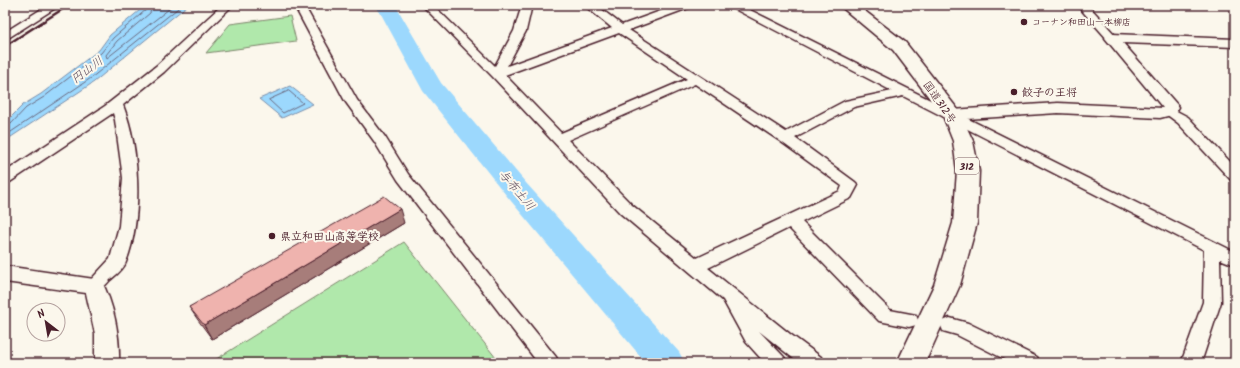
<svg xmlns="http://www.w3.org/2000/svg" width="1240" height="368" viewBox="0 0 1240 368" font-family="Kalam,'Klee One',sans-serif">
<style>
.green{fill:#b0e8ab;stroke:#7d846b}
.water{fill:#9cd8fd;stroke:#7b8ea9}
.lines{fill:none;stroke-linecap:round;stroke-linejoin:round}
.shore{stroke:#6b697f;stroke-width:1}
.river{fill:#9cd8fd;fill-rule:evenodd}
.minor-casing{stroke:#4a1f2b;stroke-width:3}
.tertiary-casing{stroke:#4a1f2b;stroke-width:3}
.trunk-casing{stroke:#4a1f2b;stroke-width:3}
.minor{fill:#fbf7ec;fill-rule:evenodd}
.tertiary{fill:#fbf7ec;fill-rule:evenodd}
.trunk{fill:#fbf7ec;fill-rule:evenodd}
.rail{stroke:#4a1f2b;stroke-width:2.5}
.wall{fill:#ce9a96;stroke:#4a1f2b}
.shaded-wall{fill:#a77d7a;stroke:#4a1f2b}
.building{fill:#efb3ae;stroke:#4a1f2b}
.poi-dot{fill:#4a1f2b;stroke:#fbf7ec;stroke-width:1.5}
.labels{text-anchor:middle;stroke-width:4;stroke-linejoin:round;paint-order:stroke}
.far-poi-label{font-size:9px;font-weight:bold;fill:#4a1f2b;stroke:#fbf7ec;text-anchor:start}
.shield{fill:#fbf7ec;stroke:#7f6065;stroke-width:1}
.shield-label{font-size:10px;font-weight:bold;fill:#4a1f2b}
.poi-label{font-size:11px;font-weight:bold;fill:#4a1f2b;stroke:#fbf7ec;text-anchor:start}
.street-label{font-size:11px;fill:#4a1f2b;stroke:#fbf7ec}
.water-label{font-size:12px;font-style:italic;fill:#5e4d60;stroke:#fbf7ec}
</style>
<rect width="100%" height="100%" fill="#fbf7ec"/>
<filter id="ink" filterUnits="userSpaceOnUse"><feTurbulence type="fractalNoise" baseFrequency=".025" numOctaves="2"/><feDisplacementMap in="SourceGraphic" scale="8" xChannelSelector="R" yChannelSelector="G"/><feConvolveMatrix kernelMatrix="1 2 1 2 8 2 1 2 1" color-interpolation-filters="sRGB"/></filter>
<g filter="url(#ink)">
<!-- green -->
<path class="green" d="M290,16l6,25 -90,12 24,-29z
M404,242l96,121h-290z"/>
<!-- water -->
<path class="water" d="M146,5h42l-94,77 -89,59v-18l18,-18 18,-11 58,-44 11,-15z
M290,86l23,18 -31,14 -23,-19z"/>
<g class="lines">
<!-- shore -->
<path class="shore" d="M153,5l-3,8 -33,28 -11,14 1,3 67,-53
M289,91l14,12 -20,10 -14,-13z
M5,126l6,-2 15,-16 18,-11 57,-44 12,-15 34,-29 1,-4
M5,136l86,-58 91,-73"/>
<!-- river -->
<path class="river" d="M375,5h19l3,3 44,75 85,100 153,169 6,11h-39l-140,-168 -83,-104 -42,-77z"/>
<defs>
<path id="minor" d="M48,5h12l-55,35v-8z
M222,5h11l-69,67 -41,33c17,43 20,114 3,157 -2,7 -10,13 -16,18 -7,8 -11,14 -22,11l-3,-5 25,-27 9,-33 4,-48 -8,-58 -2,-7 -103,69 -5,2v-12l100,-66 51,-40z
M294,5h10l53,95 28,37 23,37 148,183 3,6h-21l-140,-183 -24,-39 -29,-40z
M422,5h11l62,61 19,-35 8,-26h10l-6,26 -19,35 105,-38 -28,-23h12l26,20 55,-20h15l-1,2 -62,23 157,102 59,-31 47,-10 -165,-86h13l495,247v13l-15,-6 1,43 -20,61h-20l22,-61 1,-52 -301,-154 -49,11 -59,31 60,44 3,3 -7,13 -49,24 88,88 26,5 2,5 -2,5 -7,2 -30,-6 -90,-93 -81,40 82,66 31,23 3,6h-25l-40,-32 25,26 3,6h-22l-19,-21 -23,-42 -103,-87 -127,-136zM619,33l68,46 -126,54 -56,-58zM695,84l85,57 62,45 -2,5 -143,67 -65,-53 -64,-65z
M1077,5h11l28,31 2,2 -2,2h-8z
M1169,107l19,10 47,50v14l-5,-2 -52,-56 -16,-12 2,-3z
M950,318l18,5 69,34 3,6h-28l-55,-28 -14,-4 -2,-5 2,-5z"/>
<path id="tertiary" d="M1112,34l123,5v8l-112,-4 56,64 -4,7 -15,4 -102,-5 -106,7 -6,-2 -2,-3 2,-3 6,-2 106,-7 105,5 -58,-70 2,-3z
M5,266l96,14c13,24 19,56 18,83h-24v-29l-9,-41 -81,-11z"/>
<path id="trunk" d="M839,5h18l48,37 54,69 14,30 6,30 -2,52 -17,62 -35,78h-28l37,-78 19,-62 4,-52 -4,-30 -10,-25 -50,-66z"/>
</defs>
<!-- minor casing -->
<use href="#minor" class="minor-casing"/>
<!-- tertiary casing -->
<use href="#tertiary" class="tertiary-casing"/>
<!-- trunk casing -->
<use href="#trunk" class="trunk-casing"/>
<!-- minor -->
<use href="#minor" class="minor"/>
<!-- tertiary -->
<use href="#tertiary" class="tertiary"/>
<!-- trunk -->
<use href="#trunk" class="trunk"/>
<!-- rail -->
<path class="rail" d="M5,46l64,-41"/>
</g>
<!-- wall -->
<path class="wall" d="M404,223l-192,116 -14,-19 -9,-13z"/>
<!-- shaded-wall -->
<path class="shaded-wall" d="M400,209l4,14 -192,116 -8,-14z"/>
<!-- building -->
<path class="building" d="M384,196l16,13 -196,116 -15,-18z"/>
</g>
<!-- markers -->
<g class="poi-dot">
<circle cx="1024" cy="22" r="4"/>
<circle cx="1014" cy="92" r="4"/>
<circle cx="272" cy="236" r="4"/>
</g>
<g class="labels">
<!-- far-poi labels -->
<g class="far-poi-label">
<text x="1032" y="25">コーナン和田山一本柳店</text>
</g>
<!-- shield labels -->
<rect class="shield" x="955" y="158" width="24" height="16" rx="3"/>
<g class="shield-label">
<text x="967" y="170">312</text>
</g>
<!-- poi labels -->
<g class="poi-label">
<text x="1022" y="96">餃子の王将</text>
<text x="280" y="240">県立和田山高等学校</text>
</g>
<!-- street labels -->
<g class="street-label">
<text transform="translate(940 102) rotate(55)" y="4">国道312号</text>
</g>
<!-- water labels -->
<g class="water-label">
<text transform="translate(87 70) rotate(-37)" y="4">円山川</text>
<text transform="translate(517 190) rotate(50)" y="4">与布土川</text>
</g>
</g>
<!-- margin -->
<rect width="1240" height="368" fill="none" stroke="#fbf7ec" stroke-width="20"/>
<rect x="10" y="10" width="1220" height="348" fill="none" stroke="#4a1f2b" stroke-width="1.5" filter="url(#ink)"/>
<!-- north arrow -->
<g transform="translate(46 322) rotate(329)"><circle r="19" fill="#fbf7ec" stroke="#b4a19f"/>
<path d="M0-3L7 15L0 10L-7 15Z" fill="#4a1f2b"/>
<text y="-6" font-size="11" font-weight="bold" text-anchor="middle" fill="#4a1f2b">N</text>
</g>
</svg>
